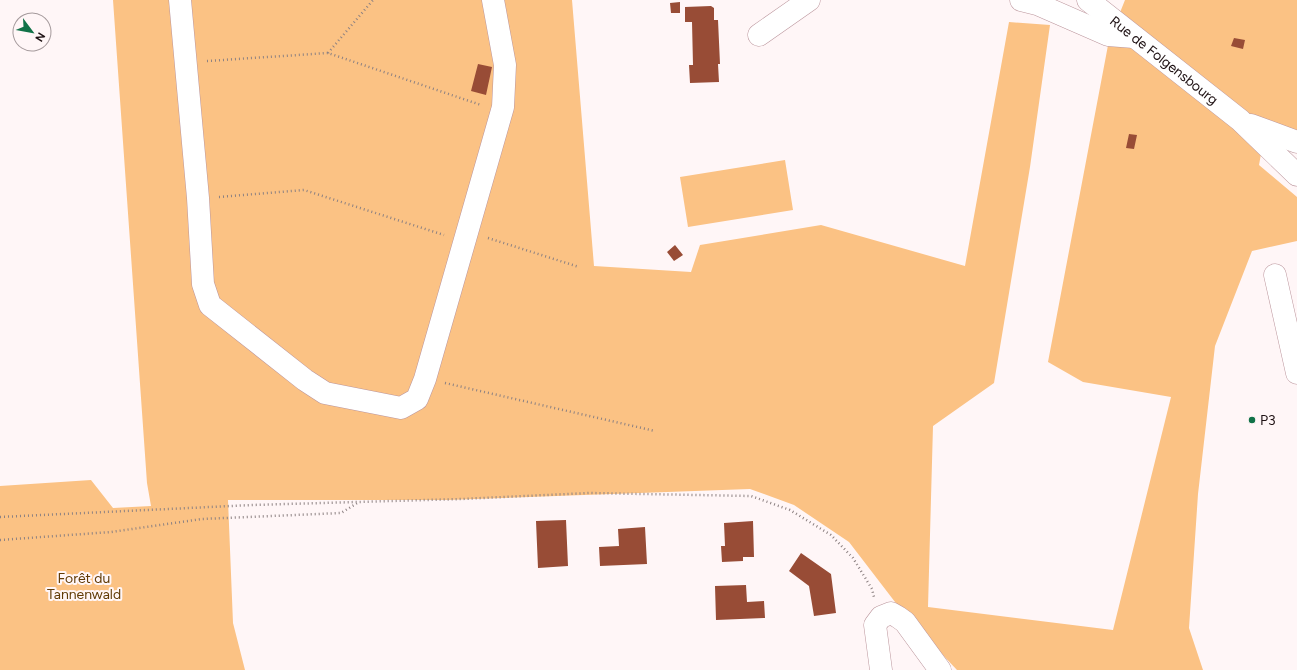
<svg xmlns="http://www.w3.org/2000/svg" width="1297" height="670" viewBox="0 0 1297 670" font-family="Figtree,sans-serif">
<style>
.green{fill:#fbc284}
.building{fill:#984c36}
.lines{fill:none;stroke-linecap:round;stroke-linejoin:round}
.minor-casing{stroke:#bb959c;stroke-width:23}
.major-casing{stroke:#bb959c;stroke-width:23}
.path{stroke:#8c8182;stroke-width:2.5;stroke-dasharray:1 3;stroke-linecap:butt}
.minor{stroke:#fff;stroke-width:22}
.major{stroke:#fff;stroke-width:22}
.poi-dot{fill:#117248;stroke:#fff6f7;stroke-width:1.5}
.labels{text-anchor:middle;stroke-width:4;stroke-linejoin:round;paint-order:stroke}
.street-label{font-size:14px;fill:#1e1113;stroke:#fff6f7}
.poi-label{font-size:14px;fill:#1e1113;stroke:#fff6f7;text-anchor:start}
.park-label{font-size:14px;fill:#613b06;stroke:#fff6f7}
</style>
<rect width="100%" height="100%" fill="#fff6f7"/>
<!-- green -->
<path class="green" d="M113,0h459l22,266 97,6 9,-27 121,-20 144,41 44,-244 41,3 -20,142 -36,216 -61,43 -5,181 185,23 58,-233 -88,-15 -35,-20 61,-322 16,-40h172v133l-30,-12 -8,44 38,32v44l-45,10 -37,95 -17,148 -9,134 14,42h-246l-52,-55 -56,-73 -55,-37 -44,-16 -302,11h-220l5,123 12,47h-245v-184l91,-6 22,28 38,-2 -4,-23z
M785,160l8,50 -105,17 -8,-50z"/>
<!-- building -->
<path class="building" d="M680,2v11h-9l-1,-10z
M711,6l3,2v12h4l2,44h-2l1,18 -29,1 -1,-18h4l-1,-43h-7v-15z
M1234,38l11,2 -2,9 -12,-3z
M478,64l14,3 -6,28 -15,-4z
M1129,134l8,1 -3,14 -8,-1z
M675,245l8,10 -9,6 -7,-9z
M566,520l2,46 -30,2 -2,-47z
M753,521l1,36h-11v4l-21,1 -1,-16h4l-1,-23z
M645,527l2,37 -47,2 -1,-19 20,-1 -1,-17z
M801,553l30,21 5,39 -22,3 -5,-30 -20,-15z
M746,585l1,17 17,-1 1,17 -49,2 -1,-34z"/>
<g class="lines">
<defs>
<path id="minor" d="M180,0l18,198 5,86 7,21 95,75 20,13 76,15 16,-9 8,-20 78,-272 2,-42 -12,-65
M1021,0l16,4 71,31 26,2
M759,35l50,-35
M1275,275l22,98
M881,670l-6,-45 6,-8 10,-4 7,4 7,5 35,48"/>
<g id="major">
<path id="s1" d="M1088,0l152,120 57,55"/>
<path d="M1251,125l46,17"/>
</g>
</defs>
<!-- minor casing -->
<use href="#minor" class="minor-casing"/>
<!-- major casing -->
<use href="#major" class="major-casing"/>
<!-- path -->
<path class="path" d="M328,53l45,-53
M207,61l121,-8 153,52
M219,197l85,-7 140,45
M488,238l91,29
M445,383l210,48
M0,517l252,-12 210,-6 127,-6 162,3 39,14 41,25 22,23 19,31 2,8
M0,540l111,-8 91,-13 139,-6 18,-11"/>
<!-- minor -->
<use href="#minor" class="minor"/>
<!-- major -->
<use href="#major" class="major"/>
</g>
<!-- markers -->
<circle class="poi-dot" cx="1252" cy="420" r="4"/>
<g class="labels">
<!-- street labels -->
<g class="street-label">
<text dy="5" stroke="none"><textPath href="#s1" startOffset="97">Rue de Folgensbourg</textPath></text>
</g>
<!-- poi labels -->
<g class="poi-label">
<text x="1260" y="425">P3</text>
</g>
<!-- park labels -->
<g class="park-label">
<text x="84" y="583">Forêt du<tspan x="84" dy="16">Tannenwald</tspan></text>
</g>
</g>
<!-- north arrow -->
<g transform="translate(32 32) rotate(122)"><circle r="19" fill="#fff6f7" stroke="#a59a9c"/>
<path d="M0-3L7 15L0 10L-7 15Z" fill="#117248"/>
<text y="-6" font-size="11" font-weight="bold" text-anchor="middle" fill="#1e1113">N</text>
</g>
</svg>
